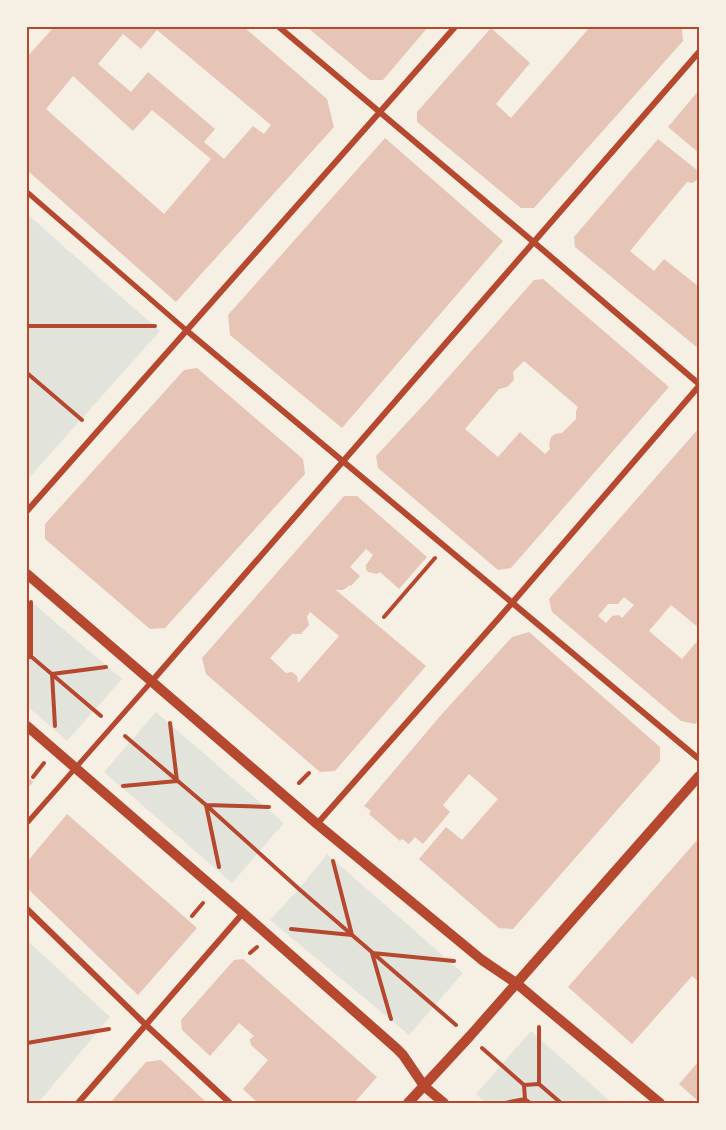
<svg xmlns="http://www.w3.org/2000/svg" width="726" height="1130" viewBox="0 0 726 1130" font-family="Inter,sans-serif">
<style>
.green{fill:#e2e4dc}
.building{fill:#e6c5b7;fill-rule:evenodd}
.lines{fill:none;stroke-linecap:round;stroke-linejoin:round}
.path{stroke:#b5482f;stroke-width:4}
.pedestrian{stroke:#b5482f;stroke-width:5}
.minor{stroke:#b5482f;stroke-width:6}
.tertiary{stroke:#b5482f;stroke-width:10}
.neatline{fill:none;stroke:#b5482f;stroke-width:2}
</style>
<rect width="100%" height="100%" fill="#f6efe4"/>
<!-- green -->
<path class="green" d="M27,214l133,117 -133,149z
M27,598l95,81 -55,62 -40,-35z
M156,712l128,111 -52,60 -128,-111z
M327,854l136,119 -54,62 -139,-115 29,-31z
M27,940l83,77 -72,86h-11z
M531,1031l81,72h-126l-10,-9z"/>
<!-- building -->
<path class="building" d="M54,27h190l83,72 7,28 -158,175 -149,-132v-113zM157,30l114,95 -7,9 -11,-8 -29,33 -20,-17 11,-13 -67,-57 -17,20 -33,-28 25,-30 18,15zM73,76l60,55 19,-21 59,49 -47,55 -118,-105z
M307,27h121l-45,53h-13z
M590,27h90l2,2 1,12 -149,167h-13l-104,-86v-10l74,-84 39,35 -34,41 15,14z
M699,90v63l-31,-26z
M385,138l118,103 -161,187 -112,-93 -2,-20z
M658,139l39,31 2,5 -2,5 -5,3 -5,-1 -57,69 24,20 10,-12 35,28v62l-124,-102 -1,-10z
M543,279l126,108 -158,181 -13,2 -120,-102 -2,-12 53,-57 105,-119zM524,361l54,46 -2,4v8l-14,14 -7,1 -4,3 -2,8 1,4 -5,5 -25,-22 -22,25 -33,-28 34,-40 8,-2 7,-7 -1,-8z
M197,368l106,91 2,15 -140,154 -15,1 -105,-90v-15l139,-154z
M699,428v200l-28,-23 -22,26 33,28 17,-20v80l-4,5 -14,-3 -129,-109 -3,-13zM624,597l10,8 -12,13 -3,-3 -7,1 -6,7 -8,-7 10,-12h10z
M344,496h13l70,61 -28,32 -19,-17 -3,2 -9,-2 -2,-3v-4l7,-10 -7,-6 -16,18 10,9 -9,10 -1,-1 -7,5h-7l90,76 -91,105 -15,1 -114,-98 -4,-16zM310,612l29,24 -41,47 -1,-7 -5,-4 -6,1 -16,-15 22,-24h9l8,-9 -2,-8z
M529,632l131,115v14l-147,168 -14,-1 -80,-69 27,-32 16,13 36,-41 -29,-25 -26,31 7,7 -27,32 -8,-7 -6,7 -7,-5 -2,2 -31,-27 2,-3 -7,-5 77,-91 71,-78z
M27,776l6,6 -6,7z
M67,814l130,114 -59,67 -111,-107v-26z
M699,838v144l-7,-6 -60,68 -64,-57z
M243,959l134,118 -23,26h-96l-15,-14 25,-29 -17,-15 -1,-6 4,-3 -15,-13 -29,33 -28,-26 -1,-10 53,-60z
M161,1060l46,43h-97l36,-41z
M699,1061v41l-20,-18z"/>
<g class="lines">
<!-- path -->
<path class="path" d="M27,326h128
M27,373l55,47
M384,617l51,-59
M27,653l74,63
M27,657h4v-55
M55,726l-3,-52 54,-7
M125,736l81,69 93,84 157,136
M33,777l11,-14
M299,783l10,-10
M123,786l54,-5 -7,-58
M219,867l-13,-62 63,2
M192,916l11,-13
M291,929l61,6 -19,-74
M250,953l7,-6
M391,1019l-19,-66 82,8
M27,1043l82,-14
M482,1048l42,37
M539,1084v-57
M505,1103l20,-4
M530,1103l-5,-4 -1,-14 15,-1 22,19"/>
<!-- pedestrian -->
<path class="pedestrian" d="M27,192l159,138
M27,823l125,-142"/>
<!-- minor -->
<path class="minor" d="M279,27l264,223 156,134
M186,330l513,429
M27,511l428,-484
M152,681l547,-629
M317,824l182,-206 200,-232
M27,909l119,116 84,78
M78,1103l165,-190"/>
<!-- tertiary -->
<path class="tertiary" d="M27,574l290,250 165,136 34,23 25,21 119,99
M27,726l216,187 153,135 7,7 21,31 20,17
M408,1103l62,-67 229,-260"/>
</g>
<!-- border -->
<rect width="726" height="1130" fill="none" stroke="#f6efe4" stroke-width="57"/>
<rect x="28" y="28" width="670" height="1074" class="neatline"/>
</svg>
